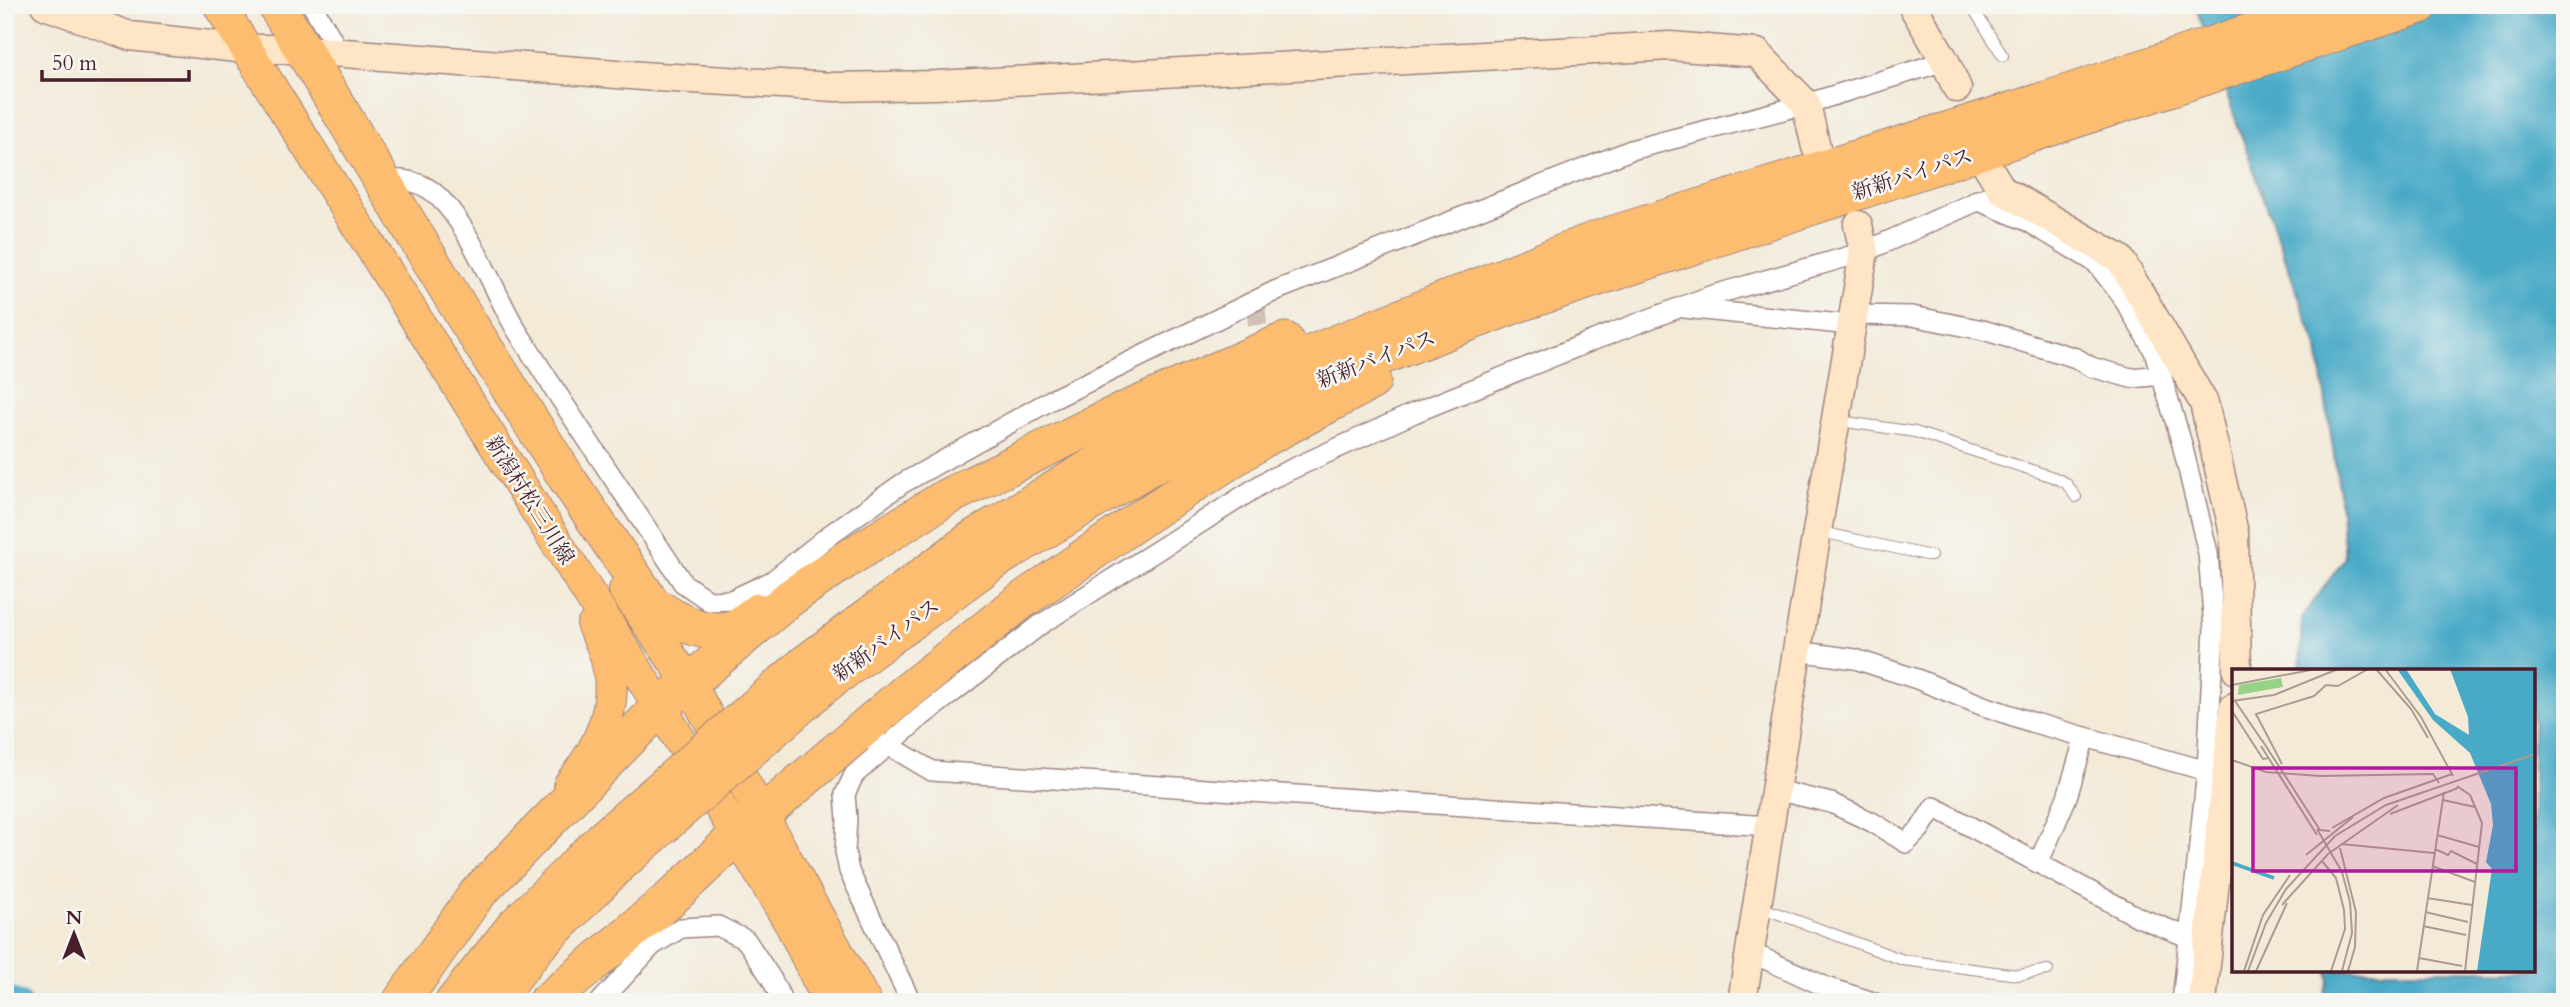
<svg xmlns="http://www.w3.org/2000/svg" width="2570" height="1007" viewBox="0 0 2570 1007" font-family="Cardo,'Noto Serif JP',serif">
<style>
.water{fill:#48aac7;stroke:#496479;stroke-width:2}
.lines{fill:none;stroke-linecap:round;stroke-linejoin:round}
.canal{stroke:#48aac7;stroke-width:21}
.street-tunnel{stroke:#d1c1b5;stroke-width:19;stroke-dasharray:19 10;stroke-linecap:butt}
.lane-casing{stroke:#9e8482;stroke-width:12}
.street-casing{stroke:#9e8482;stroke-width:22}
.secondary-casing{stroke:#9e8482;stroke-width:31}
.primary-casing{stroke:#9e8482;stroke-width:34}
.highway-casing{stroke:#9e8482;stroke-width:39}
.lane{stroke:#fff;stroke-width:10}
.street{stroke:#fff;stroke-width:19}
.secondary{stroke:#fee5c5;stroke-width:28}
.primary{stroke:#fcbd6f;stroke-width:32}
.highway{stroke:#fcbd6f;stroke-width:37}
.highway-bridge-casing{stroke:#9e8482;stroke-width:39;stroke-linecap:butt}
.highway-bridge{stroke:#fcbd6f;stroke-width:37}
.labels{text-anchor:middle;stroke-width:5;stroke-linejoin:round;paint-order:stroke}
.street-label{font-size:21px;fill:#4a1f2b;stroke:#f6f6f2}
.inset-river{fill:none;stroke:#48aac7;stroke-width:3.5}
.inset-road{fill:none;stroke:#af9993;stroke-width:2}
.view{fill:#b5179e;fill-opacity:0.15;stroke:#b5179e;stroke-width:3.5}
.inset-edge{fill:none;stroke:#4a1f2b;stroke-width:3.5}
</style>
<rect width="100%" height="100%" fill="#f6f6f2"/>
<filter id="ink" filterUnits="userSpaceOnUse"><feTurbulence type="fractalNoise" baseFrequency=".0143" numOctaves="2"/><feDisplacementMap in="SourceGraphic" scale="14" xChannelSelector="R" yChannelSelector="G"/><feConvolveMatrix kernelMatrix="1 2 1 2 8 2 1 2 1" color-interpolation-filters="sRGB"/></filter>
<filter id="wash" filterUnits="userSpaceOnUse"><feTurbulence type="fractalNoise" baseFrequency=".00686" numOctaves="4" result="noise"/><feDisplacementMap in="SourceGraphic" scale="28" xChannelSelector="R" yChannelSelector="G"/><feGaussianBlur stdDeviation="1.57" result="paint"/><feColorMatrix in="noise" values="0 0 0 0 0 0 0 0 0 0 0 0 0 0 0 0 0 1.4 0 .05"/><feComposite in="paint" operator="in"/></filter>
<g filter="url(#wash)">
<rect width="100%" height="100%" fill="#f3ead8"/>
<!-- water -->
<path class="water" d="M2195,5h370v997h-244l8,-23 -2,-9h206v-299h-233l2,-53 43,-60 -6,-70 -21,-138z"/>
<g class="lines">
<!-- canal -->
<path class="canal" d="M5,996l16,6"/>
</g>
</g>
<g filter="url(#ink)">
<g class="lines">
<!-- street-tunnel -->
<path class="street-tunnel" d="M1256,306l4,51"/>
<defs>
<path id="lane" d="M1971,5l32,51
M1839,421l76,11 138,45 13,6 10,14
M1821,532l110,24
M1760,907l143,53 115,15 30,-5"/>
<path id="street" d="M312,5l28,48
M378,181c18,-3 35,-2 51,8 38,27 63,100 87,140 53,86 112,170 167,254l26,18 22,-1 41,-19 60,-48 71,-50 148,-83 226,-110 354,-140 175,-46 139,-43
M1977,200l50,21 69,42 25,32 33,56 28,93 26,109 6,75 -7,143 -25,231
M1684,308l167,17
M1853,315l59,1 71,14 93,28 15,9 40,11 31,-3
M1797,651l58,8 62,20 64,26 50,17 176,49
M876,744l12,1 44,26 837,55
M1775,790l56,13 41,19 34,21 14,-14 14,-22 204,110 52,21
M2039,862l28,-65 18,-60
M1750,952l76,35 47,15
M600,1002l52,-56 29,-18 37,-2 28,14 25,38 12,24
M911,1002l-62,-131 -4,-20 2,-32 -2,-25 9,-19 67,-58 119,-92 228,-145 146,-67 180,-73 116,-44 154,-44 138,-62"/>
<path id="secondary" d="M45,5l85,31 116,13h46l364,28 179,10 101,-2 734,-39 87,7 49,51 10,43
M1912,5l33,56 12,27
M1985,162l17,28 118,69 84,144 30,130 3,138
M1742,1002l55,-351 67,-399 -6,-27
M2202,1002l32,-295"/>
<path id="primary" d="M219,5l441,702 132,219 37,76
M625,590l64,93 176,319
M570,784c40,-49 56,-100 23,-158"/>
<path id="highway" d="M276,5l188,311 102,161 86,127c22,16 55,34 83,24 8,-3 16,-12 23,-16
M805,664l169,-126 160,-96 164,-83 297,-119 464,-144 273,-91
M824,685l168,-123 159,-96 161,-83 202,-78 906,-300
M401,1002l76,-108 183,-187 131,-110 53,-36 103,-64 154,-76 184,-80
M454,1002l61,-76 89,-88
M493,1002l43,-55 81,-81
M547,1002l124,-104 66,-62 167,-142 117,-93 128,-88 114,-74 109,-58"/>
</defs>
<!-- lane casing -->
<use href="#lane" class="lane-casing"/>
<!-- street casing -->
<use href="#street" class="street-casing"/>
<!-- secondary casing -->
<use href="#secondary" class="secondary-casing"/>
<!-- primary casing -->
<use href="#primary" class="primary-casing"/>
<!-- highway casing -->
<use href="#highway" class="highway-casing"/>
<!-- lane -->
<use href="#lane" class="lane"/>
<!-- street -->
<use href="#street" class="street"/>
<!-- secondary -->
<use href="#secondary" class="secondary"/>
<!-- primary -->
<use href="#primary" class="primary"/>
<!-- highway -->
<use href="#highway" class="highway"/>
<defs>
<path id="highway-bridge" d="M604,838l201,-174
M617,866l207,-181"/>
</defs>
<!-- highway-bridge casing -->
<use href="#highway-bridge" class="highway-bridge-casing"/>
<!-- highway-bridge -->
<use href="#highway-bridge" class="highway-bridge"/>
</g>
</g>
<g class="labels">
<!-- street labels -->
<g class="street-label">
<text transform="translate(1912 174) rotate(-18)" y="7">新新バイパス</text>
<text transform="translate(1376 359) rotate(-21)" y="7">新新バイパス</text>
<text transform="translate(530 500) rotate(58)" y="7">新潟村松三川線</text>
<text transform="translate(886 640) rotate(-36)" y="7">新新バイパス</text>
</g>
</g>
<!-- overview -->
<g transform="translate(2232 669)">
<rect width="303" height="303" fill="#f3ead8"/>
<path d="M49,9l2,9 -45,8 1,-10z" fill="#97d387"/>
<path d="M165,0h9l29,45 34,21 -1,-18 -18,-48h85v302h-58l15,-102 -6,-7 7,-37 -2,-21 -21,-51 -37,-33z" fill="#48aac7"/>
<path class="inset-river" d="M0,194l42,15"/>
<path class="inset-road" d="M144,0l35,40 17,29M153,0l36,48 32,59M0,16l84,-16M0,32l42,-6 64,-26M3,32l28,41M0,42l31,48 6,-1M30,71l58,90 10,1M29,77l56,89M0,91l34,12 54,4 113,-2 6,9M50,95l-26,-50 58,-18 12,-11 12,1 30,-17M225,117l13,9 12,28 -17,148M211,131l32,7M158,145l68,-26M100,159l52,-30 68,-24M85,160l25,43 8,30 2,31 -10,38M205,166l42,12M109,175l93,9M108,179l16,64 -1,35 -7,24M203,180l13,6 3,-4 26,13M74,186l47,-38M90,192l14,17 8,32 1,19 -14,42M200,197l43,16M195,229l45,7M50,236l46,-51 70,-49M193,243l43,10M191,257l43,9M187,289l43,8M12,302l19,-56 27,-40M16,302l18,-48 20,-34 49,-53 51,-31 149,-51M24,302l31,-68M185,302l27,-179"/>
<path class="view" d="M21,99h263v103h-263z"/>
<rect width="303" height="303" class="inset-edge"/>
</g>
<!-- margin -->
<rect width="2570" height="1007" fill="none" stroke="#f6f6f2" stroke-width="28"/>
<!-- north arrow -->
<g transform="translate(74 934)" stroke="#f6f6f2" stroke-width="5" paint-order="stroke">
<path d="M0-5L12 26L0 18L-12 26Z" fill="#4a1f2b"/>
<text y="-10" font-size="19" font-weight="bold" text-anchor="middle" fill="#4a1f2b">N</text>
</g>
<!-- scale -->
<path d="M42 70v10h147v-10" fill="none" stroke="#4a1f2b" stroke-width="3.5"/>
<text x="52" y="70" font-size="21" fill="#4a1f2b" stroke="#f6f6f2" stroke-width="5" paint-order="stroke">50 m</text>
</svg>
